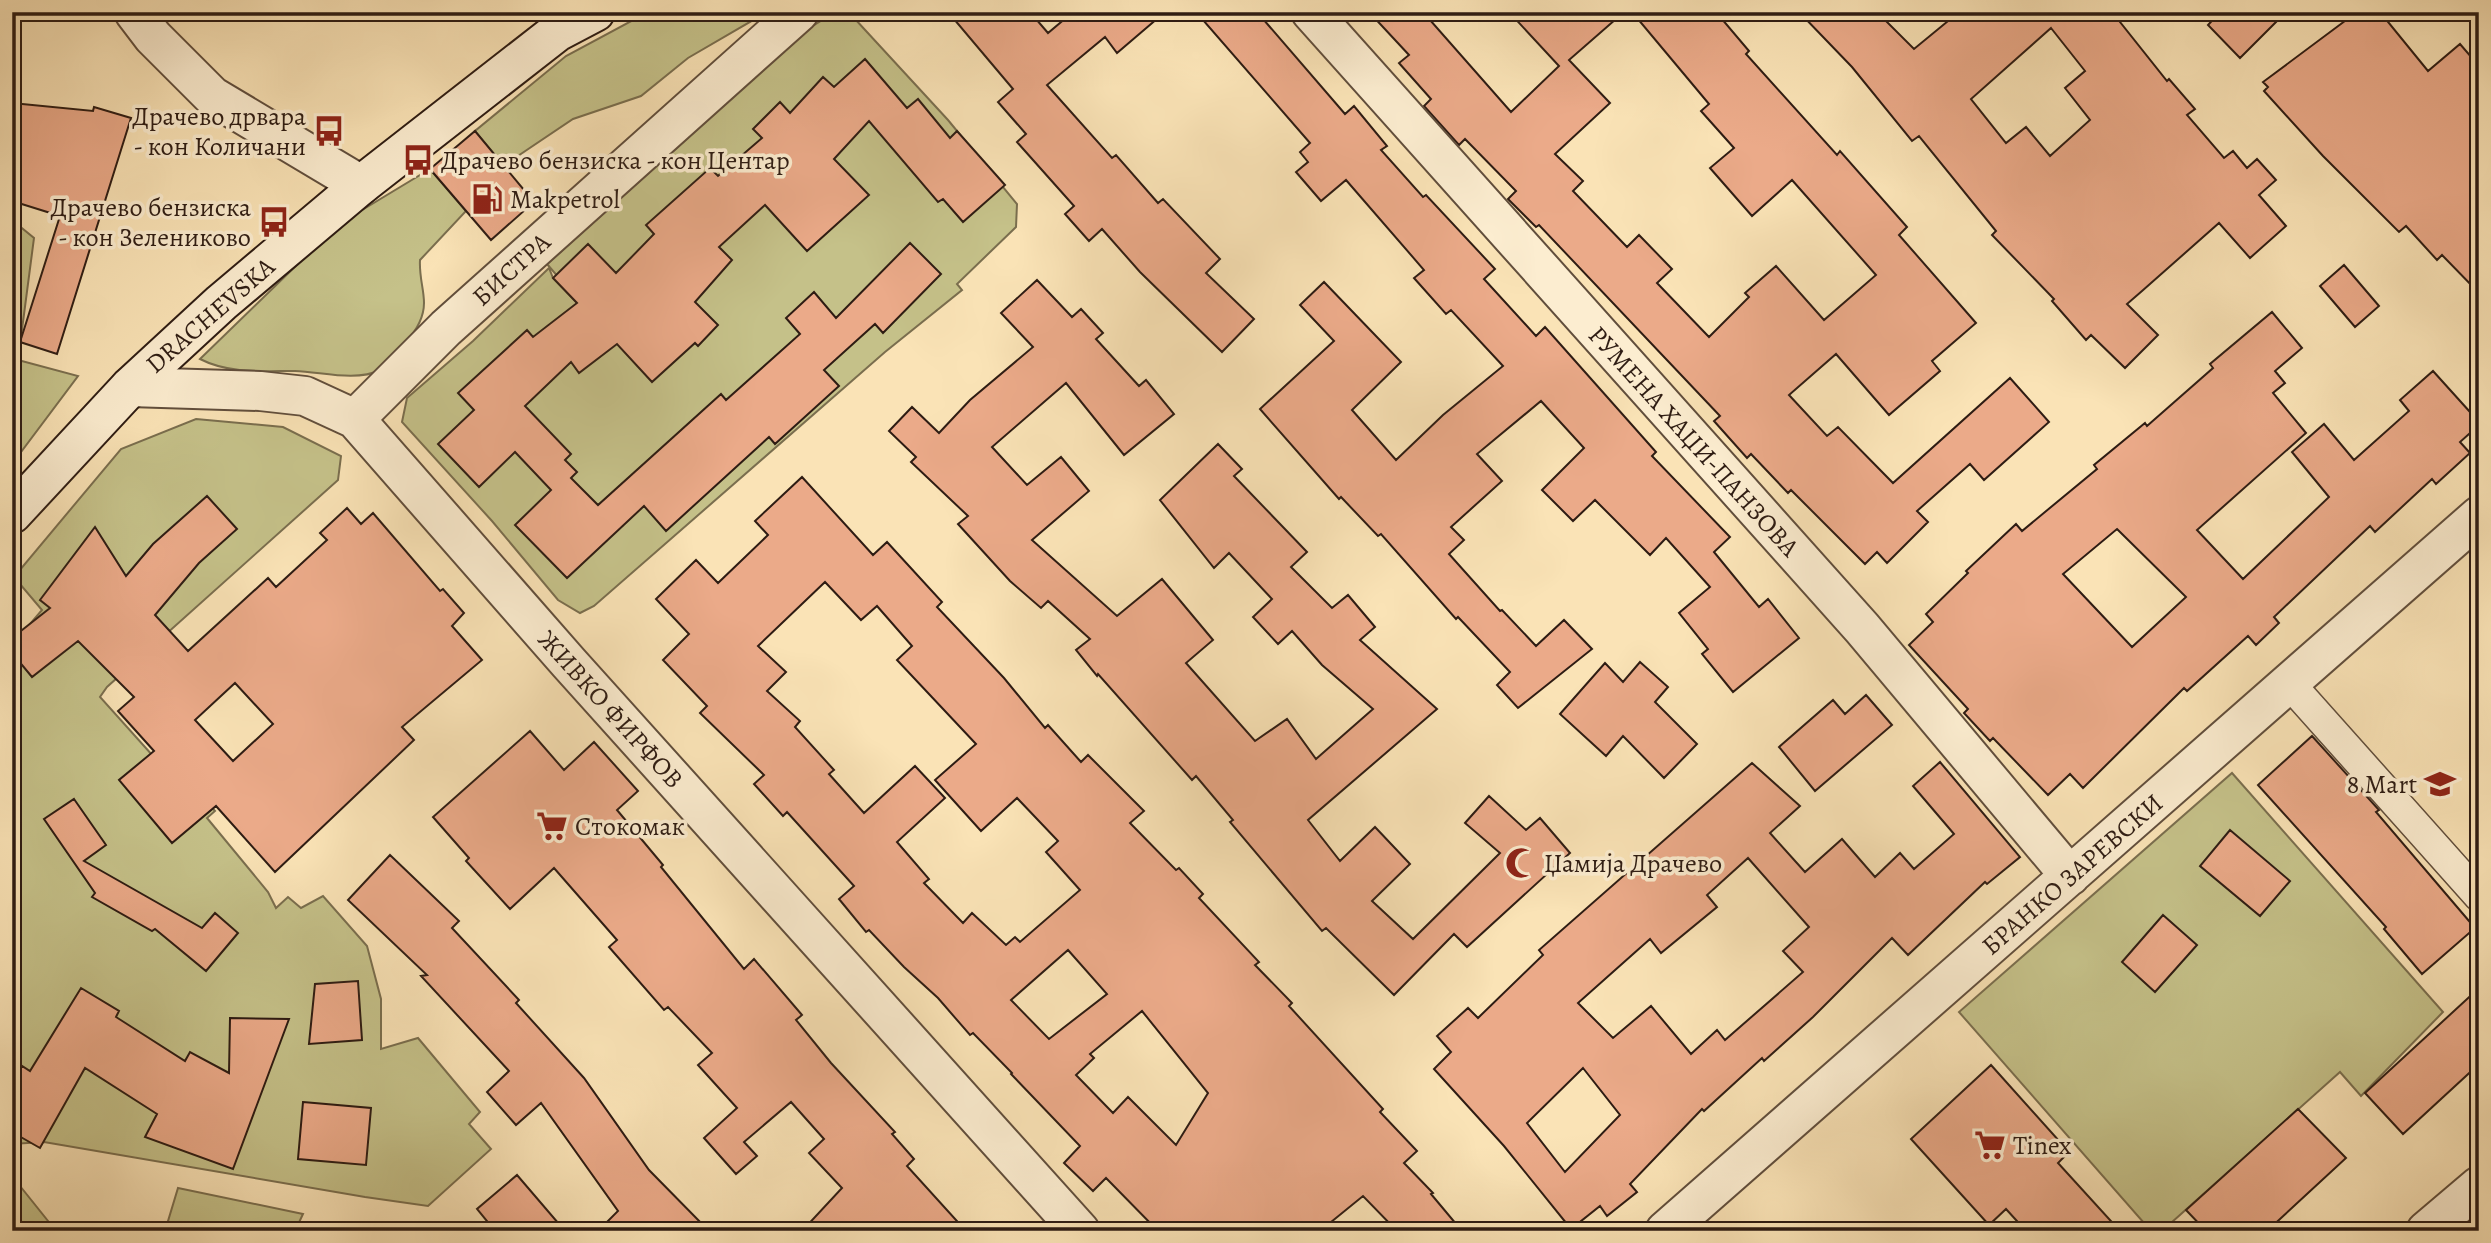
<svg xmlns="http://www.w3.org/2000/svg" width="2491" height="1243" viewBox="0 0 2491 1243" font-family="Alegreya,serif">
<style>
.green{fill:#c5c189;stroke:#7a6e4e;stroke-width:2}
.building{fill:#ebaa89;stroke:#2e1c13;stroke-width:2;fill-rule:evenodd}
.lines{fill:none;stroke-linecap:round;stroke-linejoin:round}
.pedestrian-casing{stroke:#614e3c;stroke-width:33}
.minor-casing{stroke:#614e3c;stroke-width:42}
.tertiary-casing{stroke:#614e3c;stroke-width:42}
.secondary-casing{stroke:#2e1c13;stroke-width:42}
.pedestrian{stroke:#fcedd0;stroke-width:30}
.minor{stroke:#fcedd0;stroke-width:38}
.tertiary{stroke:#fcedd0;stroke-width:38}
.secondary{stroke:#fcedd0;stroke-width:38}
.labels{text-anchor:middle;stroke-width:7;stroke-linejoin:round;paint-order:stroke}
.poi-label{font-size:26px;fill:#2e1c13;stroke:#fcedd0;text-anchor:start}
.street-label{font-size:26px;fill:#2e1c13;stroke:#fcedd0}
</style>
<rect width="100%" height="100%" fill="#fae3b6"/>
<filter id="stains"><feTurbulence type="fractalNoise" baseFrequency=".00286" numOctaves="4"/><feColorMatrix values="0 0 0 0 .2 0 0 0 0 .09 0 0 0 0 .02 0 0 0 .5 -.17"/></filter>
<radialGradient id="worn" r=".72"><stop offset=".6" stop-color="#630" stop-opacity="0"/><stop offset="1" stop-color="#630" stop-opacity=".3"/></radialGradient>
<!-- green -->
<path class="green" d="M648,12h119l-79,46 -47,38 -68,23 -70,47 -28,-35 91,-75z
M829,16l26,3 93,101 69,84 -1,23 -59,57 5,6 -77,62 -291,254 -14,7 -22,-13 -66,-79 -90,-99 5,-24 66,-57 76,-73 4,10 54,56 -60,-70 264,-237z
M430,169l36,42 -46,49c-1,17 4,29 4,43 0,15 -9,29 -18,39 -7,8 -16,23 -25,28 -27,12 -58,2 -86,1 -32,0 -66,3 -95,-12l139,-135z
M12,220l22,18 -16,122 60,16 -66,88z
M196,419l87,8 58,29 -3,24 -231,207 -7,10 53,59 7,-7 55,62 -8,7 61,74 8,16 12,-11 13,11 22,-12 44,50 14,53v50l37,-11 62,74 -11,12 22,25 -63,57 -63,-9 -321,-55 -32,2v-499l30,-35 -28,-33 107,-128z
M2232,773l211,239 -82,84 -21,-24 -178,159h-11l-192,-219z
M12,1176l44,55h-44z
M178,1188l125,26 -8,17h-130z"/>
<!-- building -->
<path class="building" d="M948,12h82l18,21 25,-21h92l-48,41 -12,-16 -58,48 65,73 4,-3 42,48 5,-4 57,60 -14,14 48,46 -32,33 -82,-80 -38,-43 -13,12 -24,-27 9,-8 -57,-64 9,-8 -28,-32 15,-13z
M1196,12h61l88,102 9,-8 33,40 -6,4 42,47 3,-2 69,74 -11,10 52,57 9,-9 111,125 -4,4 78,81 -16,15 45,55 9,-8 31,39 -66,54 -31,-38 6,-5 -29,-36 31,-26 -44,-49 -16,17 -55,-55 -22,21 -31,-31 42,-42 -43,-47 -64,53 25,27 -51,46 13,13 -15,14 51,57 2,-1 34,36 28,-26 28,29 -74,59 -21,-23 13,-13 -52,-55 -2,2 -75,-85 -3,2 -37,-39 -2,2 -79,-90 74,-68 -34,-36 24,-23 77,80 -49,48 44,50 47,-45 60,-49 -52,-56 -5,4 -32,-36 10,-8 -78,-90 -25,21 -25,-29 12,-10 -8,-10 10,-9z
M1369,12h54l88,100 48,-46 -50,-54h115l-55,48 41,43 -55,51 28,27 -10,10 54,56 12,-12 33,34 -15,14 52,54 40,-40 -4,-4 31,-27 48,54 52,-45 -84,-95 -40,36 -42,-48 24,-20 -33,-37 8,-7 -77,-92h84l33,39 -3,3 91,101 3,-4 67,76 -8,8 77,88 -44,38 8,10 -51,44 -53,-61 -47,41 38,41 11,-9 55,56 117,-105 39,44 -65,58 -14,-16 -53,47 11,11 -41,41 -10,-11 -12,12 -74,-74 -3,3 -37,-39 -4,4 -33,-37 6,-5 -181,-191 -3,2 -28,-28 8,-8 -51,-52 -6,6 -35,-39 7,-7 -32,-36 10,-8z
M1799,12h78l37,37 45,-37h153l55,69 2,-2 26,30 -8,6 37,43 9,-7 14,17 10,-9 19,21 -17,15 27,31 -36,32 -31,-35 -77,68 -15,13 31,31 -33,33 -34,-33 -5,5 -34,-39 2,-2 -62,-64 4,-4 -77,-95 -7,5 -60,-74zM2051,28l34,43 -20,17 25,32 -40,36 -24,-29 -20,16 -35,-44z
M2220,12h66l-46,46 -32,-33z
M2357,12h23l48,59 32,-27 19,22v227l-37,-38 -5,5 -31,-34 -7,6 -76,-76 -59,-65 4,-4 -5,-5z
M865,59l42,49 11,-9 32,39 7,-7 48,54 -42,37 -20,-23 -5,3 -69,-81 -35,38 35,36 -62,56 -42,-46 -46,42 13,13 -37,42 23,23 -20,21 -3,-3 -43,39 -35,-38 -38,29 -8,-11 -46,44 46,48 -6,6 12,12 -6,6 27,27 123,-111 5,6 74,-66 -14,-16 28,-26 22,26 74,-75 31,31 -58,59 -8,-9 -51,46 15,16 -64,58 -6,-7 -103,94 -22,-25 -77,72 -52,-53 36,-35 -36,-38 -36,35 -41,-43 36,-34 -16,-17 69,-63 6,7 44,-34 -24,-25 35,-34 28,29 38,-39 -8,-9 64,-57 8,8 44,-38 -9,-9 27,-27 10,11 33,-36 11,10z
M12,103l81,8 1,-4 37,11 -74,236 -37,-12 40,-126 -48,-15z
M475,131l59,71 -43,38 -61,-71z
M2344,265l35,41 -24,21 -35,-41z
M1037,280l35,37 9,-8 22,24 -7,6 43,47 7,-6 28,34 -50,41 -58,-72 -74,64 35,38 34,-28 28,34 -57,49 85,76 45,-37 51,61 -27,23 69,78 32,-22 29,40 57,-50 -51,-44 -30,-34 -14,13 -25,-27 19,-18 -43,-46 -15,15 -54,-68 58,-56 24,25 -8,7 73,76 -16,15 41,41 16,-13 27,32 -15,13 77,69 -129,111 32,41 35,-34 35,37 -38,37 41,38 87,-86 -35,-30 24,-27 37,34 14,-12 30,35 -103,94 -13,-13 -60,61 -68,-67 -4,3 -92,-109 3,-2 -37,-44 -4,4 -94,-106 -1,2 -21,-26 14,-11 -42,-38 -7,7 -31,-27 -52,-57 10,-8 -57,-54 5,-5 -27,-26 23,-24 27,26 31,-33 63,-53 -32,-34z
M2272,312l30,36 -27,23 10,12 -12,10 33,40 -109,97 46,49 86,-82 -37,-45 32,-28 30,36 55,-49 -9,-11 33,-29 46,51v3l-19,17 10,11 -34,31 -4,-5 -57,53 -5,-6 -96,91 5,6 -23,22 -8,-9 -61,55 -3,-3 -101,100 -13,-14 -22,21 -55,-57 -3,3 -26,-28 4,-4 -59,-64 24,-23 -7,-8 42,-41 -2,-2 50,-47 6,7 75,-62 -3,-4 51,-42 2,3 66,-58 -3,-4zM2117,529l69,68 -54,50 -69,-73z
M802,477l71,78 14,-13 55,60 -5,5 67,71 41,50 3,-3 33,37 7,-7 56,56 -14,12 46,47 3,-2 24,26 -4,4 60,64 -4,3 37,38 -3,3 94,103 -3,3 37,39 -13,12 29,30 -2,1 31,37h-65l-34,-35 -43,35h-162l-52,-53 -13,13 -29,-28 16,-17 -69,-72 1,-1 -39,-40 -3,2 -32,-37 -34,-31 -35,-37 -3,2 -27,-33 15,-13 -67,-74 -4,4 -29,-32 10,-9 -64,-62 7,-7 -44,-46 26,-26 -33,-35 40,-39 22,23 50,-48 -13,-14zM825,582l36,38 16,-14 35,40 -15,14 79,84 -41,36 46,51 36,-33 41,43 -12,11 34,38 -60,52 -5,-5 -9,8 -34,-32 -9,10 -39,-40 5,-4 -32,-37 48,-44 -30,-32 -51,47 -35,-39 5,-4 -39,-43 5,-6 -33,-30 19,-19 -28,-26zM1068,950l39,44 -58,45 -38,-39zM1142,1011l66,82 -32,52 -48,-48 -15,16 -37,-38 18,-17 -4,-4z
M207,496l30,33 -38,34 -44,52 33,36 80,-73 8,9 51,-47 -7,-7 27,-25 14,16 12,-11 67,78 3,-2 21,24 -12,13 30,34 -80,67 12,13 -139,132 -59,-66 -44,37 -53,-63 35,-29 -36,-40 16,-14 -56,-56 -46,36 -20,-24v-15l38,-30 -10,-8 55,-73 31,49 27,-32zM235,683l38,41 -40,37 -38,-41z
M1640,662l28,25 -13,15 42,42 -33,34 -41,-42 -17,20 -46,-42 45,-51 18,19z
M1866,695l26,30 -77,66 -36,-44 54,-47 12,14z
M530,731l34,39 30,-28 44,49 -21,19 46,55 -2,2 83,102 10,-10 48,56 -6,5 35,43 64,69 -3,2 22,25 -7,7 59,65h-164l40,-43 -33,-35 15,-14 -33,-37 -47,40 13,14 -21,18 -32,-36 33,-30 -39,-43 14,-12 -44,-46 -4,3 -55,-63 8,-7 -63,-72 -44,41 -44,-48 3,-3 -36,-41z
M2312,736l67,74 -3,2 99,116 -53,46 -38,-45 2,-2 -128,-142z
M1940,762l80,95 -33,27 -2,-2 -77,73 -16,-17 -79,79 -49,44 -2,-3 -58,53 -2,-2 -72,75 7,8 -30,24 -7,-10 -29,23 -67,-83 -70,-77 17,-17 -14,-16 31,-28 10,10 65,-63 -4,-5 213,-187 48,43 -30,27 35,39 37,-33 33,38 25,-24 14,16 40,-35 -41,-48zM1748,858l61,69 -26,24 20,21 -78,68 -8,-10 -26,24 -40,-48 -38,32 -35,-35 72,-64 11,14 56,-46 -10,-12zM1583,1068l37,47 -55,57 -38,-49z
M74,799l32,46 -22,16 118,67 13,-15 23,20 -32,38 -51,-42 -3,2 -60,-34 3,-4 -51,-74z
M2230,830l60,51 -30,35 -60,-50z
M390,855l69,66 -7,7 67,72 -3,3 68,75 65,92 60,61h-111l20,-20 -77,-108 -25,22 -29,-33 22,-21 -88,-95 6,-1 -79,-75z
M2163,915l34,30 -42,47 -33,-30z
M358,981l4,59 -53,4 6,-60z
M81,988l38,23 -3,6 69,44 5,-9 39,21 1,-55 59,1 -56,150 -88,-32 12,-23 -72,-46 -45,80 -28,-16v-48l10,-18 8,5z
M2479,988v76l-76,70 -38,-41z
M1991,1065l78,87 -11,11 62,68h-94l-20,-22 -17,16 -78,-86z
M303,1102l68,6 -5,57 -68,-6z
M2298,1109l48,49 -79,73h-61l-20,-21z
M517,1175l48,56h-70l-18,-22z"/>
<g class="lines">
<defs>
<path id="pedestrian" d="M2289,683l190,213"/>
<path id="minor" d="M1311,12l551,616 208,248
M1665,1231l814,-715"/>
<path id="tertiary" d="M134,12l19,25 59,59 149,89
M130,387l130,4 45,5 50,23 214,244 511,568
M355,419l91,-91 353,-316
M2426,1231l53,-45"/>
<path id="secondary" d="M12,514l118,-127 91,-84 140,-118 196,-153 38,-20"/>
</defs>
<!-- pedestrian casing -->
<use href="#pedestrian" class="pedestrian-casing"/>
<!-- minor casing -->
<use href="#minor" class="minor-casing"/>
<!-- tertiary casing -->
<use href="#tertiary" class="tertiary-casing"/>
<!-- secondary casing -->
<use href="#secondary" class="secondary-casing"/>
<!-- pedestrian -->
<use href="#pedestrian" class="pedestrian"/>
<!-- minor -->
<use href="#minor" class="minor"/>
<!-- tertiary -->
<use href="#tertiary" class="tertiary"/>
<!-- secondary -->
<use href="#secondary" class="secondary"/>
</g>
<!-- icons -->
<defs>
<symbol id="bus-bare" viewBox="-9 -9 18 18"><path d="M-5-6H5V4H4V6H2V4H-2V6H-4V4H-5ZM-3.5-4V0h7V-4ZM-3.5 1.2v1.5H-2V1.2ZM2 1.2v1.5H3.5V1.2Z" fill="#8f2418" stroke="#fcedd0" stroke-width="2.5" paint-order="stroke"/></symbol>
<symbol id="fuel-bare" viewBox="-9 -9 18 18"><path d="M-5.5-6h7V0h2V4h1.3V-2.5L3-4.5l.8-.8L6-3V5H2.5V1h-1V6h-7ZM-4.2-4.7v3.2H.2V-4.7Z" fill="#8f2418" stroke="#fcedd0" stroke-width="2.5" paint-order="stroke"/></symbol>
<symbol id="school-bare" viewBox="-9 -9 18 18"><path d="M0-5L7-2L0 1L-7-2ZM-4 1L0 2.5L4 1V4Q0 6-4 4Z" fill="#8f2418" stroke="#fcedd0" stroke-width="2.5" paint-order="stroke"/></symbol>
<symbol id="supermarket-bare" viewBox="-9 -9 18 18"><path d="M-6-5.5h2.5l.6 2H6L4.5 2H-2.5L-4.4-4H-6ZM-1.5 3.2a1.3 1.3 0 1 0 .1 0ZM3 3.2a1.3 1.3 0 1 0 .1 0Z" fill="#8f2418" stroke="#fcedd0" stroke-width="2.5" paint-order="stroke"/></symbol>
<symbol id="mosque-bare" viewBox="-9 -9 18 18"><path d="M3.5-4.9A6 6 0 1 0 3.5 4.9A5 5 0 1 1 3.5-4.9Z" fill="#8f2418" stroke="#fcedd0" stroke-width="2.5" paint-order="stroke"/></symbol>
</defs>
<g fill-rule="evenodd">
<use href="#bus-bare" x="307" y="109" width="44" height="44"/>
<use href="#bus-bare" x="396" y="138" width="44" height="44"/>
<use href="#fuel-bare" x="465" y="177" width="44" height="44"/>
<use href="#bus-bare" x="252" y="200" width="44" height="44"/>
<use href="#school-bare" x="2418" y="762" width="44" height="44"/>
<use href="#supermarket-bare" x="530" y="804" width="44" height="44"/>
<use href="#mosque-bare" x="1499" y="841" width="44" height="44"/>
<use href="#supermarket-bare" x="1968" y="1123" width="44" height="44"/>
</g>
<g class="labels">
<!-- poi labels -->
<g class="poi-label">
<text x="306" y="125" text-anchor="end">Драчево дрвара<tspan x="306" dy="30">- кон Количани</tspan></text>
<text x="441" y="169">Драчево бензиска - кон Центар</text>
<text x="510" y="208">Makpetrol</text>
<text x="251" y="216" text-anchor="end">Драчево бензиска<tspan x="251" dy="30">- кон Зелениково</tspan></text>
<text x="2417" y="793" text-anchor="end">8 Mart</text>
<text x="575" y="835">Стокомак</text>
<text x="1544" y="872">Џамија Драчево</text>
<text x="2013" y="1154">Tinex</text>
</g>
<!-- street labels -->
<g class="street-label">
<text transform="translate(511 269) rotate(-42)" y="9">БИСТРА</text>
<text transform="translate(210 315) rotate(-41)" y="9">DRACHEVSKA</text>
<text transform="translate(1694 441) rotate(48)" y="9">РУМЕНА ХАЏИ-ПАНЗОВА</text>
<text transform="translate(611 709) rotate(48)" y="9">ЖИВКО ФИРФОВ</text>
<text transform="translate(2072 874) rotate(-41)" y="9">БРАНКО ЗАРЕВСКИ</text>
</g>
</g>
<!-- margin -->
<rect width="2491" height="1243" fill="none" stroke="#fae3b6" stroke-width="42"/>
<rect x="14" y="14" width="2463" height="1215" fill="none" stroke="#2e1c13" stroke-width="3.5"/>
<rect x="21" y="21" width="2449" height="1201" fill="none" stroke="#2e1c13" stroke-width="2"/>
<rect width="100%" height="100%" filter="url(#stains)"/>
<rect width="100%" height="100%" fill="url(#worn)"/>
</svg>
